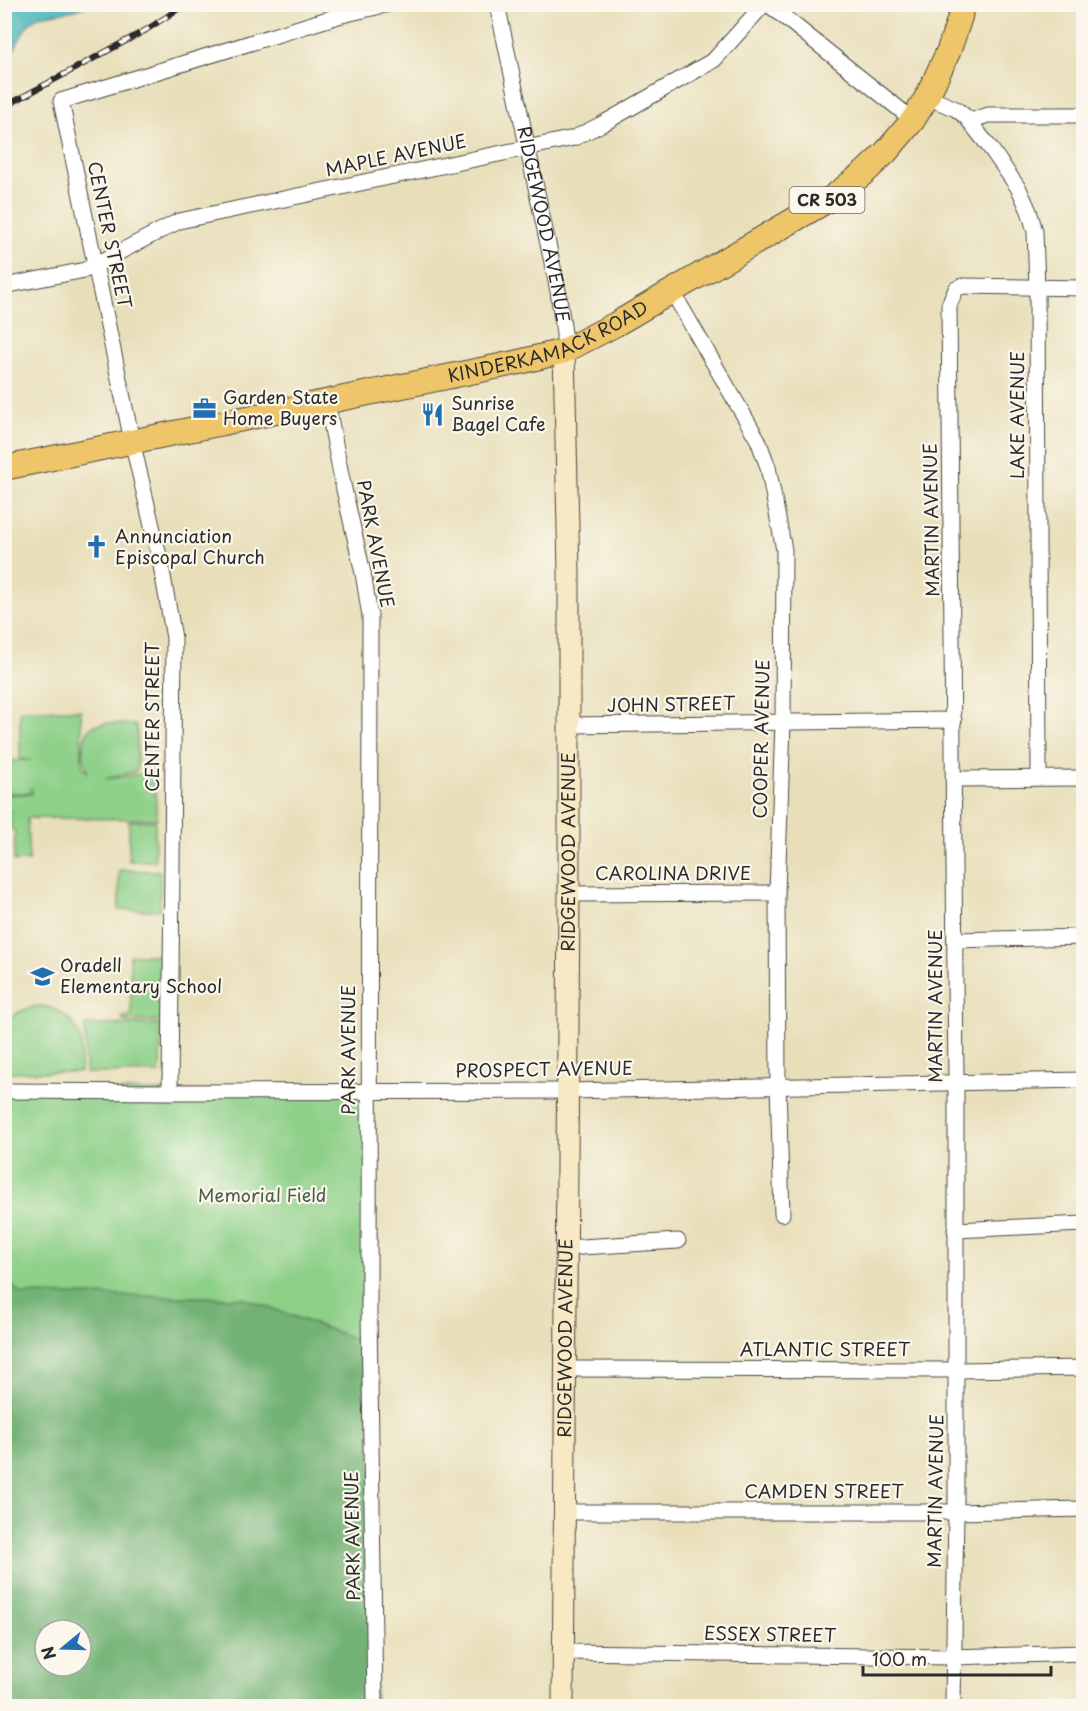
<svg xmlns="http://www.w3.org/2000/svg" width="1088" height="1711" viewBox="0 0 1088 1711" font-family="'Playpen Sans',sans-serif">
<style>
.green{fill:#8dd088;stroke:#5c7e5a;stroke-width:1.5}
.forest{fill:#72b274;stroke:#4e6e50;stroke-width:1.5;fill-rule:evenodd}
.water{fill:#45b4bc;stroke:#387074;stroke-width:1.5}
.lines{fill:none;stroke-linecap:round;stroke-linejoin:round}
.street-casing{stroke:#474640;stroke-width:17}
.secondary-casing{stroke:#474640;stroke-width:23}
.primary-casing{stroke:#474640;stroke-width:26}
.street{stroke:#fff;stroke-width:15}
.secondary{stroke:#f8e8c3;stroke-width:21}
.primary{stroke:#eec569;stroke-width:24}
.rail-casing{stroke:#2b2b2b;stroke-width:6}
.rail{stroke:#fbf7ec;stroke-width:4;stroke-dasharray:11;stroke-linecap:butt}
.labels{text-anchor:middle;stroke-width:4.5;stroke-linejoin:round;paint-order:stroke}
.shield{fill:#fbf7ec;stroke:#696865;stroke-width:1.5}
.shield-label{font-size:16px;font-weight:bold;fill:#2b2b2b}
.street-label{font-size:18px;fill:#2b2b2b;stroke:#fbf7ec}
.poi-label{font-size:18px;fill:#2b2b2b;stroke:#fbf7ec;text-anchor:start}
.park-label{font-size:18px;fill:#485d47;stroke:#fbf7ec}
</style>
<rect width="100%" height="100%" fill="#fbf7ec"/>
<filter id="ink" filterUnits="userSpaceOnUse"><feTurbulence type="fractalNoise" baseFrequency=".0167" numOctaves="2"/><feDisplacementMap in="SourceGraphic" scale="12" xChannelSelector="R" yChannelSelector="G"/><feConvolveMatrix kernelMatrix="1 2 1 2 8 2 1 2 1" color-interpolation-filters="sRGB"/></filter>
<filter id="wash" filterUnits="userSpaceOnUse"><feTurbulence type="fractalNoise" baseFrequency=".008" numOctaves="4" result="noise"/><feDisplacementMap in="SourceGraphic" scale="24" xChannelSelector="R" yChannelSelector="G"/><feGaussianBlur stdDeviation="1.35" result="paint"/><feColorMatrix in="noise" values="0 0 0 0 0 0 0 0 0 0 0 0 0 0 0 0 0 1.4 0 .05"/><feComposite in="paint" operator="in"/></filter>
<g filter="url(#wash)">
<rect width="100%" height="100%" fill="#e8dfba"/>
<!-- green -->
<path class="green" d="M20,710h61l1,56 6,7c-4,-10 -6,-19 -4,-31 3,-26 31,-18 51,-17l2,4v42l-31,8 48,-7 3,47 -130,-1 2,43h-15l1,-29 -5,-5v-16h-5v-16l27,-1 -1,-7v6h-26v-32l26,-1 -11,-1z
M129,821h26v40h-26z
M119,870l41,1v39h-41z
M130,955h31v66h-38v-4l8,-1z
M43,1006c18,4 35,16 38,36 1,9 -1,20 -1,30h-75v-50c11,-11 23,-15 38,-16z
M161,1024l-1,45 -1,4h-74v-48z
M5,1091h363l1,253 -126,-46 -222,-4 -16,-14z"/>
<!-- forest -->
<path class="forest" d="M4,1280l18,14 221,4 126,46 6,358 -251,-3 -37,7h-82zM45,1630h36v36h-36z"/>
<!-- water -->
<path class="water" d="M5,4h84v1l-13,5 -38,6 -11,10 -14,25 -8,11z"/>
</g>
<g filter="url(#ink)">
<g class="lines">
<defs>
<g id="street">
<path id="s1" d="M497,4l61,287 6,42v18"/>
<path d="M768,4l145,116"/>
<path d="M927,97l29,12 10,8 25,32 28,40 10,22 6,20 2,57 2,489"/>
<path d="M970,121l18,-6h96"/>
<path d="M4,286l81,-16 94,-49 395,-83 30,-15 110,-63 50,-56"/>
<path d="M672,291l86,149 10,27 16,83 -1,173 -6,170 1,192 4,129"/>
<path d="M327,402l16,83 20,88 7,43 -1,698 6,388"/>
<path d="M569,725l385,-5"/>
<path d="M954,779l130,-1"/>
<path d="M569,894l208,-1"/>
<path d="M955,940l129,-3"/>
<path d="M4,1091l166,1 398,-1 516,-11"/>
<path d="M170,1092l4,-454 -14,-78 -28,-119 -71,-340 277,-85 51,-12"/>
<path d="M955,1230l129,-6"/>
<path d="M566,1248l112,-7"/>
<path d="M566,1369l390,1 128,-2"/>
<path d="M565,1512h391l128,-3"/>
<path d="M564,1652l389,5 131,-4"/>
<path d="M953,1706l3,-194v-430l-7,-777 7,-16 6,-3 122,2"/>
</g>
<g id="secondary">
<path id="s2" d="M563,1706l6,-812v-321l-5,-222"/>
</g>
<g id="primary">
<path id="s3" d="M4,468l515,-106 45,-11 52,-27 217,-127 32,-25 21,-20 27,-32 14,-23 22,-47 11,-33 2,-13"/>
</g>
</defs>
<!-- street casing -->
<use href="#street" class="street-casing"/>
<!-- secondary casing -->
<use href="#secondary" class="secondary-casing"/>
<!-- primary casing -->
<use href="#primary" class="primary-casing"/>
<!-- street -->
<use href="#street" class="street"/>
<!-- secondary -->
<use href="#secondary" class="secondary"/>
<!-- primary -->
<use href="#primary" class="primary"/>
<defs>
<path id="rail" d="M4,107l142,-77 40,-26"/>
</defs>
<!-- rail casing -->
<use href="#rail" class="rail-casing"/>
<!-- rail -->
<use href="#rail" class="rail"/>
</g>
</g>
<!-- icons -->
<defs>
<symbol id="office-bare" viewBox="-9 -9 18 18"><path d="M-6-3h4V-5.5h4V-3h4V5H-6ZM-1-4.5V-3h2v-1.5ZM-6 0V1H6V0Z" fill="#1f6fb2" stroke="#fbf7ec" stroke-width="2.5" paint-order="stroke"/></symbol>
<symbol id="restaurant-bare" viewBox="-9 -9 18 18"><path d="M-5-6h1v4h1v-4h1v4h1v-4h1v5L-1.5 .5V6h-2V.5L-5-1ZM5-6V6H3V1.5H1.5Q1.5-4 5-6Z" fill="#1f6fb2" stroke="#fbf7ec" stroke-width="2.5" paint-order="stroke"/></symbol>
<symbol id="church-bare" viewBox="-9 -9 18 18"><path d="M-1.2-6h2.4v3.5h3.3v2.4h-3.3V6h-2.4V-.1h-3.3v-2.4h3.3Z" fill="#1f6fb2" stroke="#fbf7ec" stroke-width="2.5" paint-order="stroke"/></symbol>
<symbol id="school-bare" viewBox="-9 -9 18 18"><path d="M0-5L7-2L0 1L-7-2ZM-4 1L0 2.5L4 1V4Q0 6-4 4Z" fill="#1f6fb2" stroke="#fbf7ec" stroke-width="2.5" paint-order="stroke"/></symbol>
</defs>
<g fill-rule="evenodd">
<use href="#office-bare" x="188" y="392" width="33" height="33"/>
<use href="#restaurant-bare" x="416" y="398" width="33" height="33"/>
<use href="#church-bare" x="80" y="530" width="33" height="33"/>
<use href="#school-bare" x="26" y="960" width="33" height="33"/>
</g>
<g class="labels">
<!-- shield labels -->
<rect class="shield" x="789.5" y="187" width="75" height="26" rx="4.5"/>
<g class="shield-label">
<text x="827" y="206">CR 503</text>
</g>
<!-- street labels -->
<g class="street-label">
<text transform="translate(396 156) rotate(-12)" y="6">MAPLE AVENUE</text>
<text dy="6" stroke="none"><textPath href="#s1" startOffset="225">RIDGEWOOD AVENUE</textPath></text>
<text transform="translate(109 235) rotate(78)" y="6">CENTER STREET</text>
<text dy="6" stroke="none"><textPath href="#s3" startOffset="560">KINDERKAMACK ROAD</textPath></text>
<text transform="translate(1018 415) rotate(-90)" y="6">LAKE AVENUE</text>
<text transform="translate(932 520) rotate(-91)" y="6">MARTIN AVENUE</text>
<text transform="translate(375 544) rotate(79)" y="6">PARK AVENUE</text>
<text transform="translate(671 705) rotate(-1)" y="6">JOHN STREET</text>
<text transform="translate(153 717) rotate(-90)" y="6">CENTER STREET</text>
<text transform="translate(762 739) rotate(-89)" y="6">COOPER AVENUE</text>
<text dy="6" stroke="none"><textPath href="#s2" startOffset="854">RIDGEWOOD AVENUE</textPath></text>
<text x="673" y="880">CAROLINA DRIVE</text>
<text transform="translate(936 1006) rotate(-90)" y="6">MARTIN AVENUE</text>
<text transform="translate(349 1050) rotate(-90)" y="6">PARK AVENUE</text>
<text transform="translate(544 1070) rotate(-1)" y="6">PROSPECT AVENUE</text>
<text dy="6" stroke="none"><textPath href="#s2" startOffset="368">RIDGEWOOD AVENUE</textPath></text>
<text x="825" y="1356">ATLANTIC STREET</text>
<text transform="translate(936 1491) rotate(-89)" y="6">MARTIN AVENUE</text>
<text x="824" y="1498">CAMDEN STREET</text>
<text transform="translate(353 1536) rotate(-91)" y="6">PARK AVENUE</text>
<text transform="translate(770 1635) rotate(1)" y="6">ESSEX STREET</text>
</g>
<!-- poi labels -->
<g class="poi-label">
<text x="223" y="404">Garden State<tspan x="223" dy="21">Home Buyers</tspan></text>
<text x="451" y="410">Sunrise<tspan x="451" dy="21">Bagel Cafe</tspan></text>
<text x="115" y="543">Annunciation<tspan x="115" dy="21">Episcopal Church</tspan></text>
<text x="60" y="972">Oradell<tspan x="60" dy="21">Elementary School</tspan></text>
</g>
<!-- park labels -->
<g class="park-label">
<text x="262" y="1202">Memorial Field</text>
</g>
</g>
<!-- margin -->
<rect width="1088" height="1711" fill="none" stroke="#fbf7ec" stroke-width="24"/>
<!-- north arrow -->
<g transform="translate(63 1648) rotate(251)"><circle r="28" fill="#fbf7ec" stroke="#a8a59f" stroke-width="1.5"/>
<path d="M0-4.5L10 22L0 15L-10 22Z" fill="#1f6fb2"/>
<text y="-9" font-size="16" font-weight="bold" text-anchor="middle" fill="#2b2b2b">N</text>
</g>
<!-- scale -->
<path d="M863 1666v9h188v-9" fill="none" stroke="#2b2b2b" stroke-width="3"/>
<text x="872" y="1666" font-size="18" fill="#2b2b2b" stroke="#fbf7ec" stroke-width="4.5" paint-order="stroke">100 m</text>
</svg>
